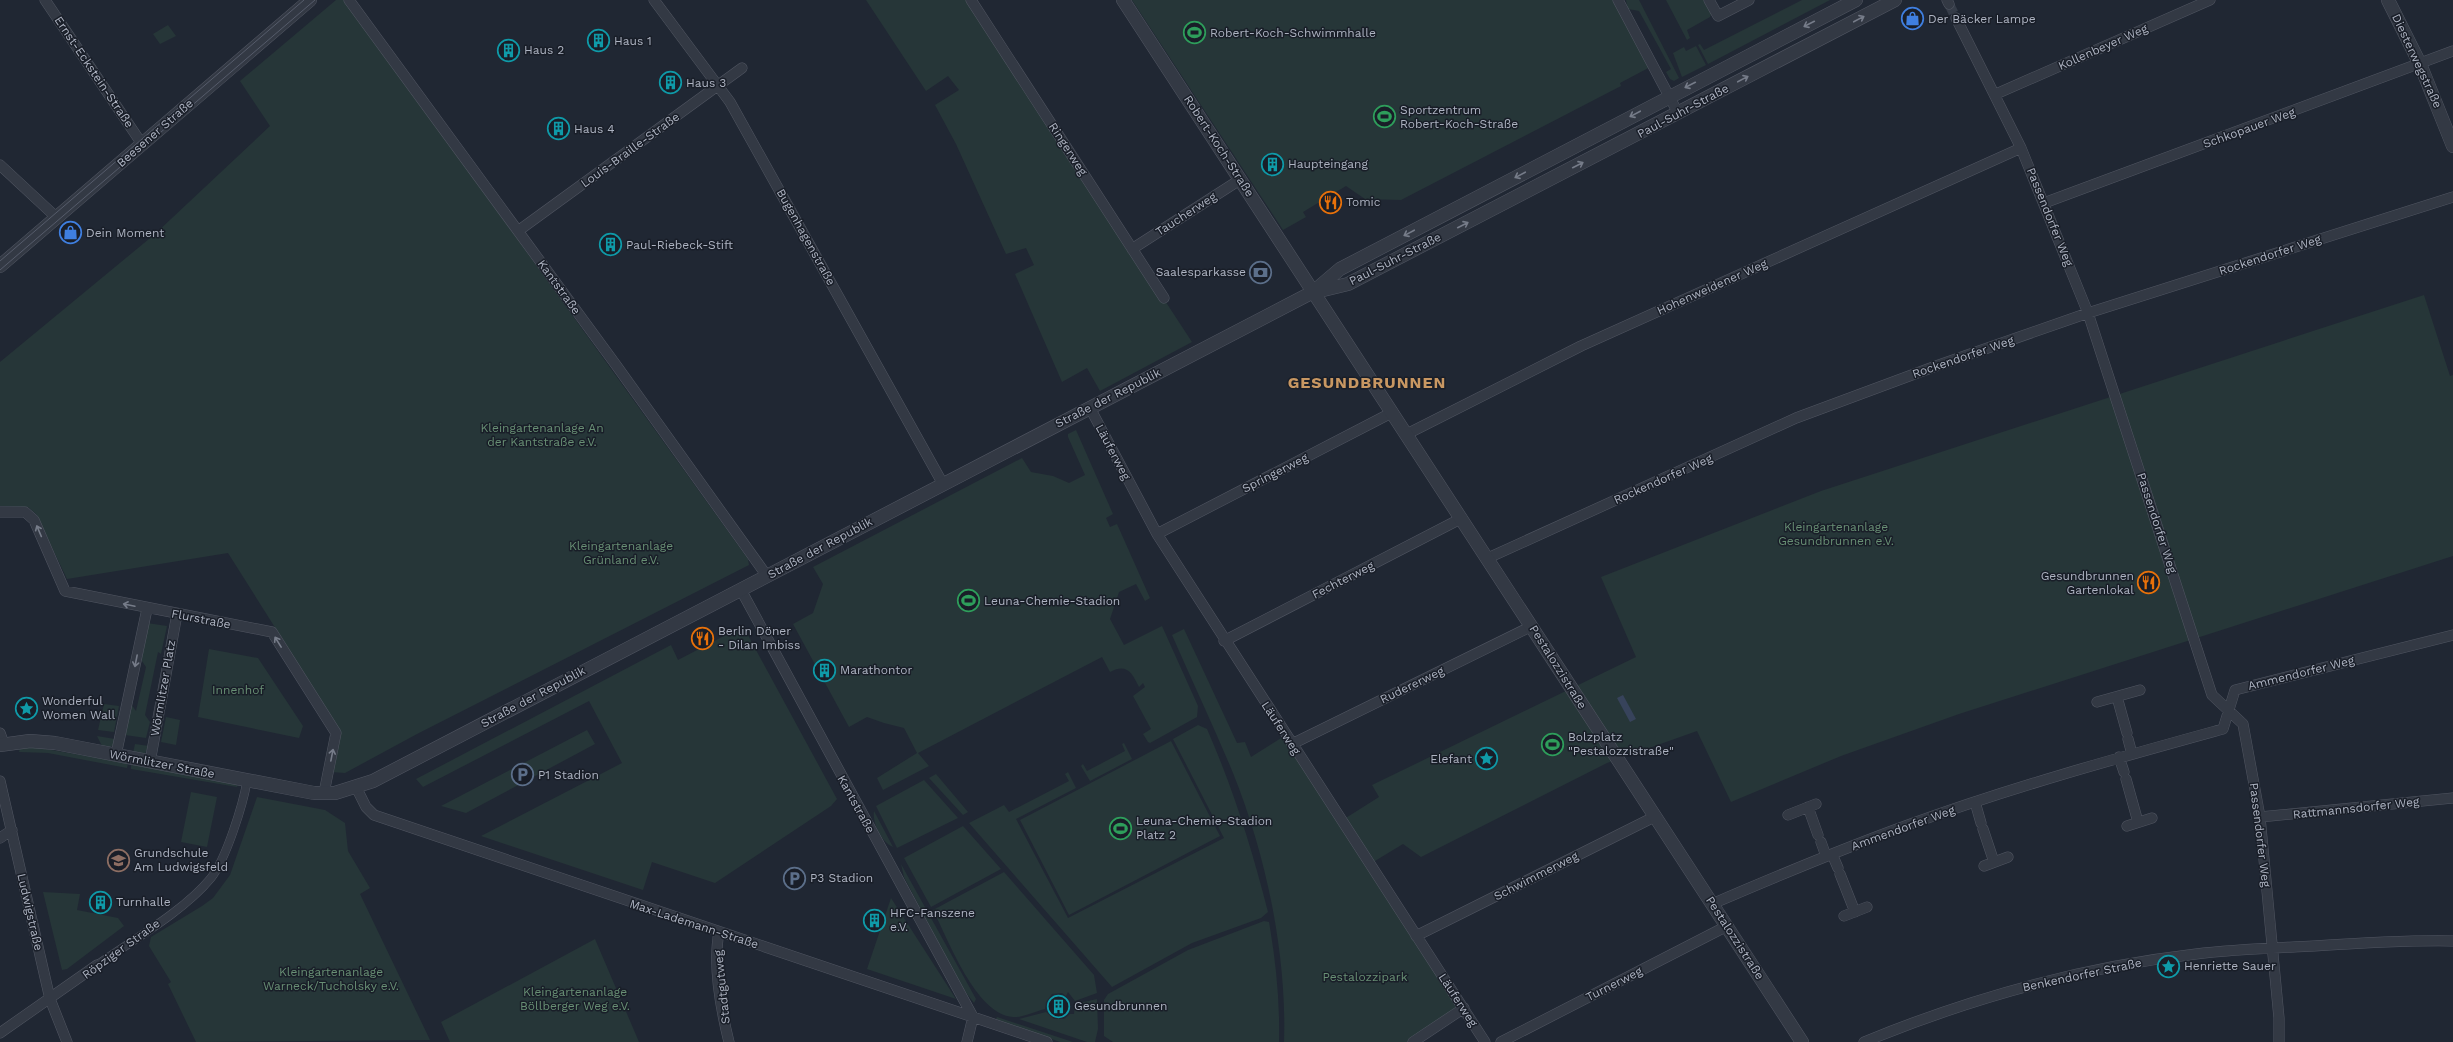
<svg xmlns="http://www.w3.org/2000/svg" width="2453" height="1042" viewBox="0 0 2453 1042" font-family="'Work Sans',sans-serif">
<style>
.green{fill:#263638}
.water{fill:#37435b}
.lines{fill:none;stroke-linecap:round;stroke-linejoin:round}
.minor-tunnel{stroke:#353c48;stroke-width:10;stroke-dasharray:10 5;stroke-linecap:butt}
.pedestrian-casing{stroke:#515662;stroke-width:9}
.minor-casing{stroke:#515662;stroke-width:11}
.tertiary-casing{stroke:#515662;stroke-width:14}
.pedestrian{stroke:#333944;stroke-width:8}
.minor{stroke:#333944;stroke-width:10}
.tertiary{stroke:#333944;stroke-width:13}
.tram{stroke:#565c6b;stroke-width:1}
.oneway{stroke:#767c89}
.labels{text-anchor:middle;stroke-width:3;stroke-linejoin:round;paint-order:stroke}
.poi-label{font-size:12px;fill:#adb3c1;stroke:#191e28;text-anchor:start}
.street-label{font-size:12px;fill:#adb3c1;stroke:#191e28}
.park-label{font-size:12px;fill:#688f74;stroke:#191e28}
.district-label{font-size:16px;font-weight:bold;letter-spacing:1px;fill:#c89762;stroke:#191e28}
</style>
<rect width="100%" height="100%" fill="#202733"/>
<!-- green -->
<path class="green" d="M336,0h9l403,559 1,6 -332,169 -72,39 -14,-1 10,-40 -113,-179 -161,26 -31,-65 -8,-7 -28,-1v-144l155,-128 115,-108 -30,-45z
M866,0h102l224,342 -92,49 -13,-23 -25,14 -47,-108 19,-9 -8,-17 -20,6 -50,-110 -21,-39 24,-15 -11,-14 -22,15z
M1132,0h486l36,65 -34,18 1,3 -220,114 -36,-1 -19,-13 -43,26 3,5 -23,13z
M1626,0h13l40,78 -5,3 -4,-2 -4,-7 5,-3 -32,-58 -11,-2z
M1666,0h40l6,11 -2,6 -23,13 3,8 -3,2z
M1802,0h28l-122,64 -10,-19 2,-1 4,6z
M168,25l8,11 -16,8 -7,-10z
M1696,46l10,19 -24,12 -9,-24 11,-6 2,4z
M2424,295l26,81 3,-1v181l-494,158 -118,42 -110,46 -34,-71 -90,32 -186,94 -18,-13 -33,20 94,144 -51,34h-129c3,-88 -18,-187 -51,-269 -19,-46 -41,-92 -61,-138l12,-6 53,114 8,-1 6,15 35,-22 55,86 38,-24 -7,-12 264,-128 -35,-80 220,-86z
M1076,430l37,84 -7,4 4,9 7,-3 33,74 -5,3 -9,-17 -17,8 -9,27 14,26 38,-19 36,80 -1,11 -47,26 -2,-1 -5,-8 8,-5 -18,-33 12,-9 -2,-4 -4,4c-7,-14 -12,-24 -29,-15l-8,-15 -184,96 11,13 -46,24 -6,-12 40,-25 -13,-25 -20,-5 -17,-6 -18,10 -56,-103 20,-11 10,-29 -10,-17 209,-109 9,14 22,4 16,7 16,-8 -17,-38v-3z
M147,623l20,3 -6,28 -3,-2 -13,63 5,7 -4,16 -21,-3 6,-31 5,7 10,-44 -6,-9z
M743,626l94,173 -6,7 -116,77 -63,-21 -9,28 -162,-54 141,-73 -33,-62 -166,86 -7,-8 255,-134 7,15z
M209,649l49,9 45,68 -4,12 -101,-21z
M104,704l15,2 -5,26 -16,-2z
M166,717l14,3 -4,25 -15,-3z
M1198,725l9,4c26,59 45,120 61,183l-7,6 -69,25 -80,44 -143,-164 35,-18 5,7 60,-31 -4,-7 3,-2 8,16 -60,31 52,99 156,-80 -51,-99z
M587,730l8,14 -129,69 -25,-7z
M97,736l18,3v5l-5,3 -8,-1z
M1171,741l49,95 -151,79 -49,-95z
M1124,743l8,16 -42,22 -9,-15 2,-2 4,7 38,-20 -3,-7z
M135,744l14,2 -5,9 -11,-2z
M34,747l94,16 -1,5 -79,-15 -29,-1 1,-4z
M131,764l107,20 -1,3 -106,-18z
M936,774l32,38 -5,3 -34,-37z
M924,780l34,38 -61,30 -21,-42z
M191,792l26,5 -10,50 -26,-5z
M257,797l68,13 20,13 3,28 22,37 -10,6 70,146 -234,2 -28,-58 3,-2 -22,-36 2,-9 51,-31 11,-8 17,-23z
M874,811l19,36c-11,-4 -21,-24 -19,-36z
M963,826l38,43 -70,38 -27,-49z
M901,864l75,135 -2,4 -13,-17 -57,-109z
M1004,872l90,103 3,18 -22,8 -7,-9 -2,4 -4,-3 -10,1 -6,8 -1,7c-9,2 -23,9 -32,8 -37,-2 -65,-78 -80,-107z
M43,892l37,2 -3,16 41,8 6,8 -57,43 -5,1z
M891,898l65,101 -89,-30z
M1264,921l5,1c7,40 11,80 10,120h-166l-9,-6v-36l4,-6 80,-44z
M595,939l44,103h-189l-9,-20z
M1097,999l1,30 -3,13h-8l-68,-23 27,-7 8,7h10l6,-5h4l1,-10z
M997,1017l3,1 73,24h-13l-57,-20 -7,-3z"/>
<!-- water -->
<path class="water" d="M1623,695l13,24 -6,3 -13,-24z"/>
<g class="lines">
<!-- minor-tunnel -->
<path class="minor-tunnel" d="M1949,4l7,14"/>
<defs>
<path id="pedestrian" d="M97,965c36,-25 87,-54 114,-87 15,-19 32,-73 36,-97"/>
<path id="minor" d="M45,0l97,144
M349,0l267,365 151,211
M654,0l76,102 213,382
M971,0l193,298
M1618,0l60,113
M1709,0l9,16 31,-16
M1947,0l2,4
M1956,18l65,130 67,165 124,382 31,29 17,93 19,201v24
M1996,94l214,-94
M0,165l56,52
M2044,203l409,-152
M518,231l224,-163
M1132,249l109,-70
M1090,408l67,126 328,508
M1407,434l174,-88 440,-198
M0,512h25l9,8 31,71 207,41 64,101 -12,60
M1157,534l236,-122
M1488,558l308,-140 140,-52 152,-53 365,-116
M741,590l232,427 -6,25
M1224,641l238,-123
M2117,697l10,36
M2097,702l43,-12
M0,733l4,11
M2128,739l4,15
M1292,744l240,-118
M116,755l31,-146
M2119,757l5,15
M150,762l27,-148
M2126,779l12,43
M0,781l50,218 17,43
M356,787l10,20 8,8 673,227
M1975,802l6,21
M1808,807l10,28
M1788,815l28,-11
M2260,817l193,-19
M2127,826l25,-8
M1983,829l11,33
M0,838l12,-8
M1821,842l5,14
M1832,854l6,14
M1984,866l24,-9
M1840,874l15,38
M1712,904c65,-28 130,-55 196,-79 104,-38 210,-67 315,-96l12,-39 218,-55
M1844,916l23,-9
M719,932c-6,32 2,78 10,110
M1416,936l240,-120
M0,1033l97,-68
M1413,1042l51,-34
M1501,1042l226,-116
M1864,1042c107,-44 217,-75 332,-88 39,-5 79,-6 118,-8 46,-3 93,-6 139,-5"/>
<path id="tertiary" d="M1123,0l679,1042
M2388,0l32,64 33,82
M0,266l310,-266
M1315,292l33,-8 547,-284
M0,745l30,-4 25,2 259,50h21l38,-12 940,-489 27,-23 516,-269"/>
</defs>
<!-- pedestrian casing -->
<use href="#pedestrian" class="pedestrian-casing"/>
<!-- minor casing -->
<use href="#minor" class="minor-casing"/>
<!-- tertiary casing -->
<use href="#tertiary" class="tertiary-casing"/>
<!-- pedestrian -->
<use href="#pedestrian" class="pedestrian"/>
<!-- minor -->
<use href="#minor" class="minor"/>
<!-- tertiary -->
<use href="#tertiary" class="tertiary"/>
<!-- tram -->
<path class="tram" d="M0,261l304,-261
M0,270l315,-270"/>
</g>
<!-- one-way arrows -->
<defs><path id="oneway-shaft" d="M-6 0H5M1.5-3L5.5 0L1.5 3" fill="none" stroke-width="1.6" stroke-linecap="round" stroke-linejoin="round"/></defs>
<g class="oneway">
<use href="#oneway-shaft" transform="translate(1859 19) rotate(-28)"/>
<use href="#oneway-shaft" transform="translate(1809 24) rotate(153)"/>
<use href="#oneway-shaft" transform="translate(1743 79) rotate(-28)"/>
<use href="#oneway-shaft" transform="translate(1690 85) rotate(153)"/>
<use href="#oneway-shaft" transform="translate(1635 114) rotate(152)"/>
<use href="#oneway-shaft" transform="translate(1578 165) rotate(-27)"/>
<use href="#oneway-shaft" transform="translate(1520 175) rotate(152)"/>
<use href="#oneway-shaft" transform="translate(1463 225) rotate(-27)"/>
<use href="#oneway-shaft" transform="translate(1409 233) rotate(152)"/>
<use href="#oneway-shaft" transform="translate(39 531) rotate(-113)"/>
<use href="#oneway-shaft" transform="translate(129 605) rotate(-168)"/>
<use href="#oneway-shaft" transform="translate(278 642) rotate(-122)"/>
<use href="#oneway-shaft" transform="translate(136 661) rotate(101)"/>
<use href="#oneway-shaft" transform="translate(332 755) rotate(-79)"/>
</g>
<!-- icons -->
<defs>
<symbol id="shop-ring" viewBox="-11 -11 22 22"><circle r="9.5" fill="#191e28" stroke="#3f7fe0" stroke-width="1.5"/><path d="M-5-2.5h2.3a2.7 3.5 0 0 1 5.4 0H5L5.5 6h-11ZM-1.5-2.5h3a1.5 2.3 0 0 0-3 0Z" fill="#3f7fe0"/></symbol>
<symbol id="stadium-ring" viewBox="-11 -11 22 22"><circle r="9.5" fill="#191e28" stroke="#2e9e5b" stroke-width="1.5"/><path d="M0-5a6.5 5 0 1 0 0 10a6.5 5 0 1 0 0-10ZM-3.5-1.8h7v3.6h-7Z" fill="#2e9e5b"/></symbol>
<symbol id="building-ring" viewBox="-11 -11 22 22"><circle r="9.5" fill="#191e28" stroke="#0f9aa8" stroke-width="1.5"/><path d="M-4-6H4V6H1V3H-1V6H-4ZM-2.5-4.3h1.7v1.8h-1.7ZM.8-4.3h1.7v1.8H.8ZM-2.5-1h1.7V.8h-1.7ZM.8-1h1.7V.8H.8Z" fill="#0f9aa8"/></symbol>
<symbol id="restaurant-ring" viewBox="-11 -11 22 22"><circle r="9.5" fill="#191e28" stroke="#e8710a" stroke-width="1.5"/><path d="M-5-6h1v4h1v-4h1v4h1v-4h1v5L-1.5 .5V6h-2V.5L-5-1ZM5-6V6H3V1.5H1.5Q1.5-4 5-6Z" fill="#e8710a"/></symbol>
<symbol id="bank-ring" viewBox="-11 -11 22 22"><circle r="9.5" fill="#191e28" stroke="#5c6f8a" stroke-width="1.5"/><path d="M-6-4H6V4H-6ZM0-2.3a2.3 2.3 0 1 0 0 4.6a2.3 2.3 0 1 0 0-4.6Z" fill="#5c6f8a"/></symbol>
<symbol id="sight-ring" viewBox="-11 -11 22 22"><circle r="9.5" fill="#191e28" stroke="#0f9aa8" stroke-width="1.5"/><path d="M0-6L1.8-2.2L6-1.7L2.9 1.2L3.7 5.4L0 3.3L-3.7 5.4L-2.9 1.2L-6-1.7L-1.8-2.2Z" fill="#0f9aa8"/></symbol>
<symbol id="parking-ring" viewBox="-11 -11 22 22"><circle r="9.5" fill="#191e28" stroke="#5c6f8a" stroke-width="1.5"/><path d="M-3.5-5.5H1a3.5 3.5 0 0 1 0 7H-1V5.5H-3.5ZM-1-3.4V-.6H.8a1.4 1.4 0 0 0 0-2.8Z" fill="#5c6f8a"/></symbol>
<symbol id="school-ring" viewBox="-11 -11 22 22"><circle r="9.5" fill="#191e28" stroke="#8d6e63" stroke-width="1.5"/><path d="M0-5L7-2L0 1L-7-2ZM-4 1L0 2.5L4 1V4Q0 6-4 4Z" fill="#8d6e63"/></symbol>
</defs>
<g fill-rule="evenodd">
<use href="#shop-ring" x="1900" y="6" width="25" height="25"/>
<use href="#stadium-ring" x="1182" y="20" width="25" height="25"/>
<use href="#building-ring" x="586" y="28" width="25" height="25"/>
<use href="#building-ring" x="496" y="38" width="25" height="25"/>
<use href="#building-ring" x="658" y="70" width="25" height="25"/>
<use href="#stadium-ring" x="1372" y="104" width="25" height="25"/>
<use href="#building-ring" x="546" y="116" width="25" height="25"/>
<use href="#building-ring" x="1260" y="152" width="25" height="25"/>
<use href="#restaurant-ring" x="1318" y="190" width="25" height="25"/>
<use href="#shop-ring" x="58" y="220" width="25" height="25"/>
<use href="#building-ring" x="598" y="232" width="25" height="25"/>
<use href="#bank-ring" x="1248" y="260" width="25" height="25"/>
<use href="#restaurant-ring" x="2136" y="570" width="25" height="25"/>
<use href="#stadium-ring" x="956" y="588" width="25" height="25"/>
<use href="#restaurant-ring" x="690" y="626" width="25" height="25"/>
<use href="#building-ring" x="812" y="658" width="25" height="25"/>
<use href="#sight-ring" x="14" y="696" width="25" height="25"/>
<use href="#stadium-ring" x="1540" y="732" width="25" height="25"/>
<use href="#sight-ring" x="1474" y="746" width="25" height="25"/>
<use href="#parking-ring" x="510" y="762" width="25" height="25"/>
<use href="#stadium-ring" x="1108" y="816" width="25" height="25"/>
<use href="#school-ring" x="106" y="848" width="25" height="25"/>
<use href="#parking-ring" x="782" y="866" width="25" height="25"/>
<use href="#building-ring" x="88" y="890" width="25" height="25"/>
<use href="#building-ring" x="862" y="908" width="25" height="25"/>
<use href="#sight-ring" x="2156" y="954" width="25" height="25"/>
<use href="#building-ring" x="1046" y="994" width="25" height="25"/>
</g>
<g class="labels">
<!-- poi labels -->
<g class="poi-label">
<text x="1928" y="23">Der Bäcker Lampe</text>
<text x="1210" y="37">Robert-Koch-Schwimmhalle</text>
<text x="614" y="45">Haus 1</text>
<text x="524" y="54">Haus 2</text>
<text x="686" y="87">Haus 3</text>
<text x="1400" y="114">Sportzentrum<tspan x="1400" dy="14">Robert-Koch-Straße</tspan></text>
<text x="574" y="133">Haus 4</text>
<text x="1288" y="168">Haupteingang</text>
<text x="1346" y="206">Tomic</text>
<text x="86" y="237">Dein Moment</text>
<text x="626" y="249">Paul-Riebeck-Stift</text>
<text x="1246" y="276" text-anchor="end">Saalesparkasse</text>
<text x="2134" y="580" text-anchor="end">Gesundbrunnen<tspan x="2134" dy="14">Gartenlokal</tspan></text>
<text x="984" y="605">Leuna-Chemie-Stadion</text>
<text x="718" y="635">Berlin Döner<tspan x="718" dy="14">- Dilan Imbiss</tspan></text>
<text x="840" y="674">Marathontor</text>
<text x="42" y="705">Wonderful<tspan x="42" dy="14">Women Wall</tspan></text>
<text x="1568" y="741">Bolzplatz<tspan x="1568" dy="14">"Pestalozzistraße"</tspan></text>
<text x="1472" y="763" text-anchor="end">Elefant</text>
<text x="538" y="779">P1 Stadion</text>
<text x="1136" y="825">Leuna-Chemie-Stadion<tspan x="1136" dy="14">Platz 2</tspan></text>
<text x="134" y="857">Grundschule<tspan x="134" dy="14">Am Ludwigsfeld</tspan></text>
<text x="810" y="882">P3 Stadion</text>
<text x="116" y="906">Turnhalle</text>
<text x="890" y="917">HFC-Fanszene<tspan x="890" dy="14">e.V.</tspan></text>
<text x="2184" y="970">Henriette Sauer</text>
<text x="1074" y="1010">Gesundbrunnen</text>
</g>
<!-- street labels -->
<g class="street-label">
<text transform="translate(2103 47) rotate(-24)" y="4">Kollenbeyer Weg</text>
<text transform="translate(2417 61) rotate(65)" y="4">Diesterwegstraße</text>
<text transform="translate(94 72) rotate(56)" y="4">Ernst-Eckstein-Straße</text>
<text transform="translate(1683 111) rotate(-28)" y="4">Paul-Suhr-Straße</text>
<text transform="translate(2249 128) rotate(-20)" y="4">Schkopauer Weg</text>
<text transform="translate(155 133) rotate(-41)" y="4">Beesener Straße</text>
<text transform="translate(1219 146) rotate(57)" y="4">Robert-Koch-Straße</text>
<text transform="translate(1068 149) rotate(57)" y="4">Ringerweg</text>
<text transform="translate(630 150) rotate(-36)" y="4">Louis-Braille-Straße</text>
<text transform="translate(1186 214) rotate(-33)" y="4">Taucherweg</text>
<text transform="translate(2050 217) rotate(68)" y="4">Passendorfer Weg</text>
<text transform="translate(806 237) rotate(61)" y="4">Bugenhagenstraße</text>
<text transform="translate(2270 255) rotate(-18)" y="4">Rockendorfer Weg</text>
<text transform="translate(1395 259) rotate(-27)" y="4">Paul-Suhr-Straße</text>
<text transform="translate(559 287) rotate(54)" y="4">Kantstraße</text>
<text transform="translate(1712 287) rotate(-24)" y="4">Hohenweidener Weg</text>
<text transform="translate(1963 357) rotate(-19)" y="4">Rockendorfer Weg</text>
<text transform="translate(1108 398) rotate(-27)" y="4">Straße der Republik</text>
<text transform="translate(1113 452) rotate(62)" y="4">Läuferweg</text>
<text transform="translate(1275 473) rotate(-27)" y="4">Springerweg</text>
<text transform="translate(1663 479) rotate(-24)" y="4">Rockendorfer Weg</text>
<text transform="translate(2157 523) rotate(72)" y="4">Passendorfer Weg</text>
<text transform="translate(820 548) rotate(-28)" y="4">Straße der Republik</text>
<text transform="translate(1343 580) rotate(-27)" y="4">Fechterweg</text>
<text transform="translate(201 619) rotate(11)" y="4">Flurstraße</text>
<text transform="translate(1558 667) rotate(58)" y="4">Pestalozzistraße</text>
<text transform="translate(2301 673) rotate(-14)" y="4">Ammendorfer Weg</text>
<text transform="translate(1412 685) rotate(-26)" y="4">Rudererweg</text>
<text transform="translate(163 688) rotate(-80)" y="4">Wörmlitzer Platz</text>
<text transform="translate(533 697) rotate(-28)" y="4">Straße der Republik</text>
<text transform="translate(1281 728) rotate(57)" y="4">Läuferweg</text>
<text transform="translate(162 764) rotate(11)" y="4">Wörmlitzer Straße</text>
<text transform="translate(856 804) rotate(61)" y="4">Kantstraße</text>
<text transform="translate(2356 808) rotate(-6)" y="4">Rattmannsdorfer Weg</text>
<text transform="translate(1903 828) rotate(-20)" y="4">Ammendorfer Weg</text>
<text transform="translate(2260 835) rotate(83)" y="4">Passendorfer Weg</text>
<text transform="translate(1536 876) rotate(-27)" y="4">Schwimmerweg</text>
<text transform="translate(30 912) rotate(77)" y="4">Ludwigstraße</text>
<text transform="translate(694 924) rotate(18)" y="4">Max-Lademann-Straße</text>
<text transform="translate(1735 938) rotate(57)" y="4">Pestalozzistraße</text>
<text transform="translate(121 949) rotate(-36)" y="4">Röpziger Straße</text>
<text transform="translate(2082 975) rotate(-12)" y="4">Benkendorfer Straße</text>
<text transform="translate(1614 984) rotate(-27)" y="4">Turnerweg</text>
<text transform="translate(722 987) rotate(-96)" y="4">Stadtgutweg</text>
<text transform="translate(1458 1000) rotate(57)" y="4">Läuferweg</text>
</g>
<!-- park labels -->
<g class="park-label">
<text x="542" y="432">Kleingartenanlage An<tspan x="542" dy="14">der Kantstraße e.V.</tspan></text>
<text x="1836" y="531">Kleingartenanlage<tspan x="1836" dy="14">Gesundbrunnen e.V.</tspan></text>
<text x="621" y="550">Kleingartenanlage<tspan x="621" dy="14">Grünland e.V.</tspan></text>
<text x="238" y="694">Innenhof</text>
<text x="331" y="976">Kleingartenanlage<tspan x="331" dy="14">Warneck/Tucholsky e.V.</tspan></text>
<text x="1365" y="981">Pestalozzipark</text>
<text x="575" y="996">Kleingartenanlage<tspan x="575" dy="14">Böllberger Weg e.V.</tspan></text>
</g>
<!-- district labels -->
<g class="district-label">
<text x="1367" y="388">GESUNDBRUNNEN</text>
</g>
</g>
</svg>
